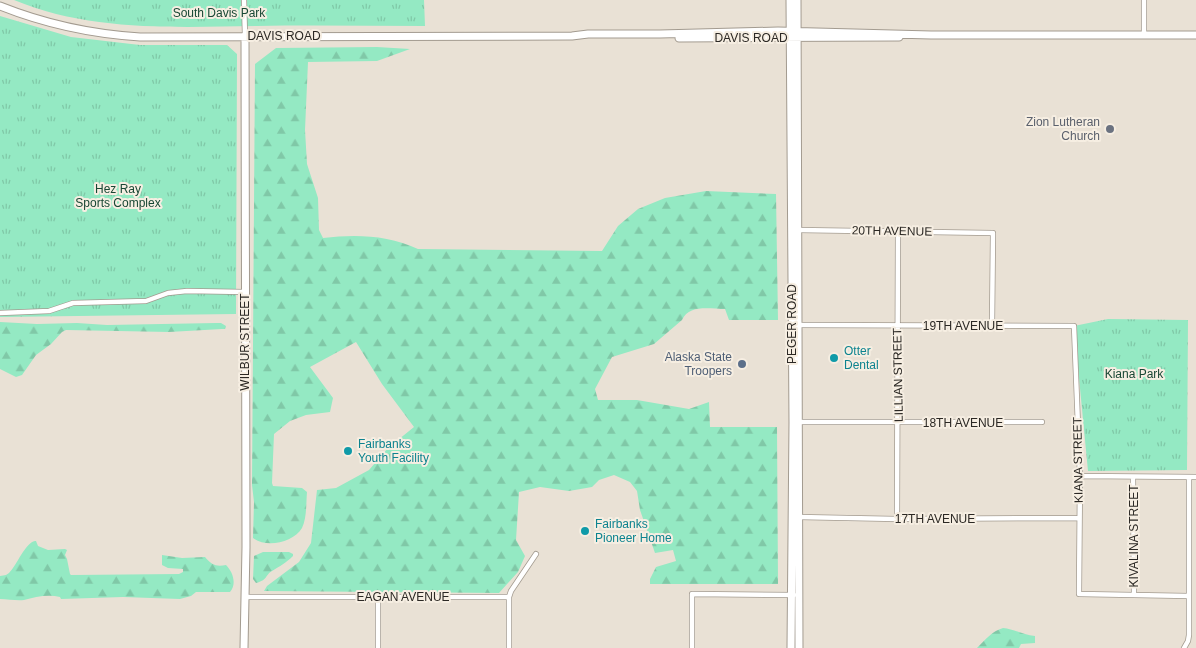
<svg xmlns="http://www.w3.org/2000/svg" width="1196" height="648" viewBox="0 0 1196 648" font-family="Arial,sans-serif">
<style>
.forest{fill:url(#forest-firs)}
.park{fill:url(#park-tufts)}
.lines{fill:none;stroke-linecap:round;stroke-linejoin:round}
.street-casing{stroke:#a39b90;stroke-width:6}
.secondary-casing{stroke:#a39b90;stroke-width:9}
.street{stroke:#fff;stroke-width:4.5}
.secondary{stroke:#fff;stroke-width:7}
.worship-dot{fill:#6b7280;stroke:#f6eee2;stroke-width:2}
.culture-dot{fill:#0f9aa8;stroke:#f6eee2;stroke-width:2}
.service-dot{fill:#5c6f8a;stroke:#f6eee2;stroke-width:2}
.labels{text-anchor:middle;stroke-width:4;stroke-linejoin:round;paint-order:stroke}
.park-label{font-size:12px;fill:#184734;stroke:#f6eee2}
.street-label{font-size:12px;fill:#2b2824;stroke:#f6eee2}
.worship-label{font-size:12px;fill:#5b616d;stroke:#f6eee2;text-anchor:end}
.culture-label{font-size:12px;fill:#0d838f;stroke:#f6eee2;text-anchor:start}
.service-label{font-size:12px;fill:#4e5e75;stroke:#f6eee2;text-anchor:end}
</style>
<defs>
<pattern id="forest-firs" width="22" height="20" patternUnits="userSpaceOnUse" patternTransform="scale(1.25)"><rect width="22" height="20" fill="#94e9c3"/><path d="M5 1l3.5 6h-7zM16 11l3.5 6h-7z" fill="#80c8a7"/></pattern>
<pattern id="park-tufts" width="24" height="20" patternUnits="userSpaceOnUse" patternTransform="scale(1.25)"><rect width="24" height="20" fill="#94e9c3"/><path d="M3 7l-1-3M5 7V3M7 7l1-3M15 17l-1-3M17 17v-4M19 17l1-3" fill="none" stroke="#80c8a7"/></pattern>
</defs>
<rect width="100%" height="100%" fill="#e9e1d5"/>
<!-- forest -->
<path class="forest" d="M377,47l33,2 -33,12 -69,1 -3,68 2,34 11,34 1,32 4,8c33,-4 65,-3 95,11l184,2 16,-25 20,-17 27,-11 41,-7 70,3 2,126h-49l-4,-11c-15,0 -36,-5 -43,11l-28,24 -42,13 -17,32 3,11h39l52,9 20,-7 1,25h67l1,157h-128v-5l6,-12 20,-6 -3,-11 -18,3 -15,-43 -3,-19 -7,-9 -16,-7 -15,5 -7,7 -23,4 -29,-4 -21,5 -3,48 9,16 -7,16 -19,21 -235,-2 3,-5 32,-24 12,-19 6,-53 19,-2 33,-18 19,-22 26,-21 -32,-43 -26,-42 -46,25 23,31 -3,14 -24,3 -16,6 -16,13 -2,49 1,3 29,2 5,4c-1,11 0,26 -5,36 -9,15 -36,20 -49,10l1,-36 -2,-17 3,-421 21,-16z
M0,322l37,2 40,-1 30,2 109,-2h5l5,3 -1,3h-3l-53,3 -103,-2 -4,2 -11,12 -15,11 -14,20 -6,2 -16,-8z
M35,541h1l2,5 10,4 17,-1 2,1 -2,5 2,4 3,15 1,1 108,-1 4,-2v-3l-15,-1 -6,-3v-10l20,3 23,-1c7,8 11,10 21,8 7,7 11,19 4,27h-34l-5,4 -11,3 -57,-2 -62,2 -1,-2c-12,-3 -25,0 -36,3 -7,1 -16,-1 -24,-1v-23l6,-1 3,-2c8,-8 16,-30 26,-32z
M263,552h26l4,2v2c-7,7 -13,10 -21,15 -7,4 -4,9 -16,12l-3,-4 1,-23z
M1003,628c11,1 20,7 32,8v7l-14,1 -2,4h-42c8,-8 15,-17 26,-20z"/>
<!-- park -->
<path class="park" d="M14,0h410l1,26c-56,0 -112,-1 -168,0 -82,1 -166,6 -243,-26z
M0,16l71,21 69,8h87l10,9 -1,260 -236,3z
M1108,319l80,1 -1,150 -99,1 -14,-145z"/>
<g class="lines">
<defs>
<path id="street" d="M244,0l1,36
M1144,0v35
M797,230l196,3 -1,93
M0,313l49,-2 24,-8 73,-2 22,-8 19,-2 58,1
M796,325l278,1 6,150 -1,118 110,2
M797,422h245
M1080,476l116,1
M1133,477l1,118
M798,517l99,2 182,-1
M897,519l1,-287
M245,597h264l2,-6 25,-37
M509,597v51
M378,598v50
M692,648v-54l102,1
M1184,648l4,-7 1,-6v-158"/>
<path id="secondary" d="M790,0l3,422 -2,226
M797,0l2,648
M0,6c45,18 92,28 140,31l432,-1 16,-2h72l118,-3 153,4h265
M679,38l220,-1
M244,648l2,-101 -1,-511"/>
</defs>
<!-- street casing -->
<use href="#street" class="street-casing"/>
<!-- secondary casing -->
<use href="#secondary" class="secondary-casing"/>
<!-- street -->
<use href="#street" class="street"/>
<!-- secondary -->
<use href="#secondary" class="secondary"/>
</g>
<!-- markers -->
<circle class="worship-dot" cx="1110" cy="129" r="5"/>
<g class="culture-dot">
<circle cx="834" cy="358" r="5"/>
<circle cx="348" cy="451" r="5"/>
<circle cx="585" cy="531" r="5"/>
</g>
<circle class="service-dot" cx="742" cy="364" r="5"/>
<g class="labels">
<!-- park labels -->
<g class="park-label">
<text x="219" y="17">South Davis Park</text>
<text x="118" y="193">Hez Ray<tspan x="118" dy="14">Sports Complex</tspan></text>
<text x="1134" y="378">Kiana Park</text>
</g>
<!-- street labels -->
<g class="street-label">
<text x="284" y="40">DAVIS ROAD</text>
<text x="751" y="42">DAVIS ROAD</text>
<text transform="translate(892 231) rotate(1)" y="4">20TH AVENUE</text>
<text transform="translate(792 324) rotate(-90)" y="4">PEGER ROAD</text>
<text x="963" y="330">19TH AVENUE</text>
<text transform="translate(245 342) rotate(-90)" y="4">WILBUR STREET</text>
<text transform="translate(898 375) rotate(-91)" y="4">LILLIAN STREET</text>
<text x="963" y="427">18TH AVENUE</text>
<text transform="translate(1078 460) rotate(-91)" y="4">KIANA STREET</text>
<text x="935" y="523">17TH AVENUE</text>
<text transform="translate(1134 536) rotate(-90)" y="4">KIVALINA STREET</text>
<text x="403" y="601">EAGAN AVENUE</text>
</g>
<!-- worship labels -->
<g class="worship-label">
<text x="1100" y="126">Zion Lutheran<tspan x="1100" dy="14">Church</tspan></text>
</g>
<!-- culture labels -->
<g class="culture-label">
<text x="844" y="355">Otter<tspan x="844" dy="14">Dental</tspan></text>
<text x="358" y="448">Fairbanks<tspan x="358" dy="14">Youth Facility</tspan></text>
<text x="595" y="528">Fairbanks<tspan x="595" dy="14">Pioneer Home</tspan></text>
</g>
<!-- service labels -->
<g class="service-label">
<text x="732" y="361">Alaska State<tspan x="732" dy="14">Troopers</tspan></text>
</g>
</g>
</svg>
